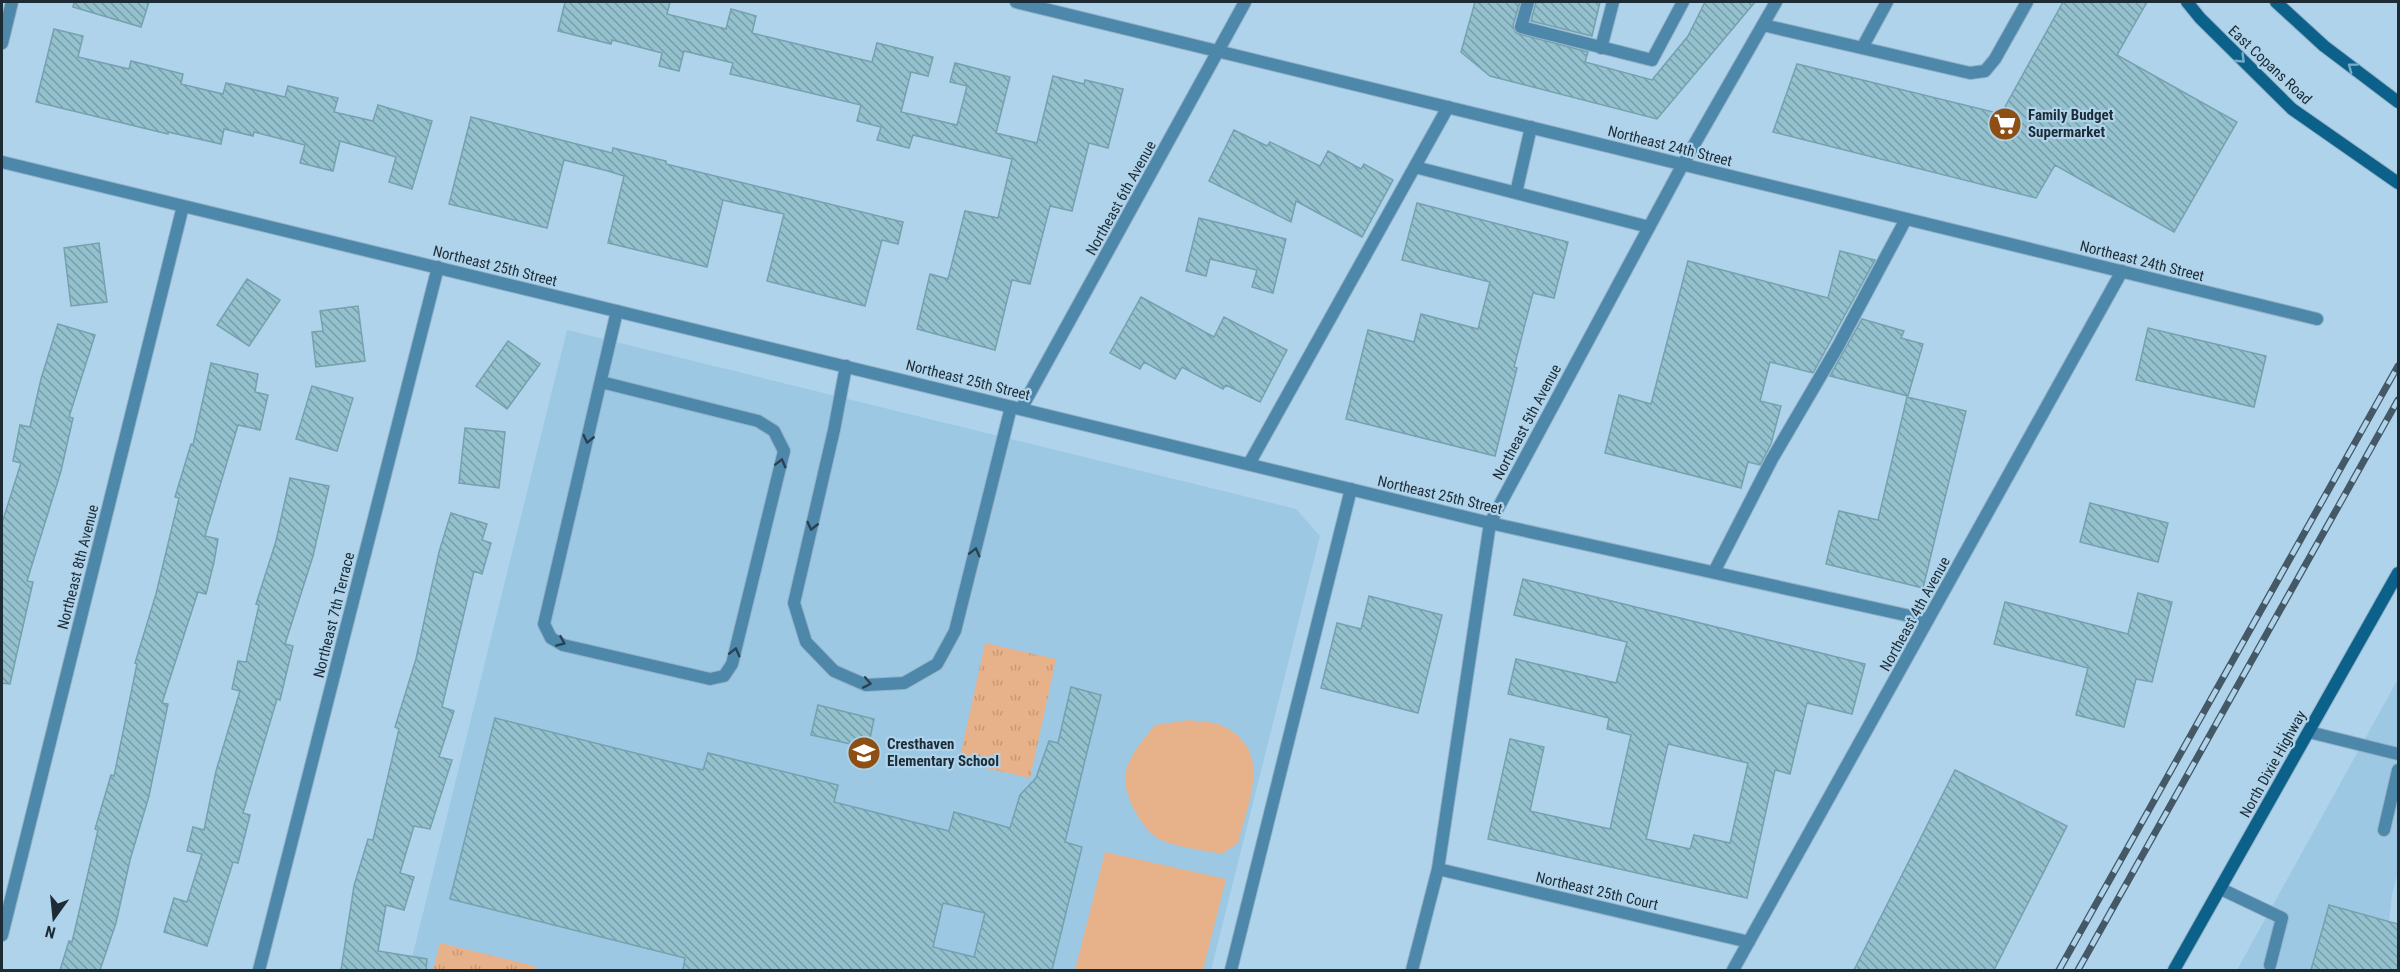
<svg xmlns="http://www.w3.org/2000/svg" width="2400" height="972" viewBox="0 0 2400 972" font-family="'Roboto Condensed',sans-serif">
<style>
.built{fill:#9cc8e3}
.park{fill:url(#park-tufts)}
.pitch{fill:#e7b18a}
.building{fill:url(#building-back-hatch);stroke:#75a1ae;stroke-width:1.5;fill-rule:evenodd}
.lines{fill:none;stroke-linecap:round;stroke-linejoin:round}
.service-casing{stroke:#92b1c7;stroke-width:14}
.minor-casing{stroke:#92b1c7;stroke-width:14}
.secondary-casing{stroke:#92b1c7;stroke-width:14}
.service{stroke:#4d87aa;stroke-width:12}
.minor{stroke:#4d87aa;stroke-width:12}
.secondary{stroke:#0c618b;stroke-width:12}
.rail-casing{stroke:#445866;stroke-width:7}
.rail{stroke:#afd3eb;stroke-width:4.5;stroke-dasharray:14;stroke-linecap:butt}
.oneway{stroke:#76abc9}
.oneway2{stroke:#294252}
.labels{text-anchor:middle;stroke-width:4.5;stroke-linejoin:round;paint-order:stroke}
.street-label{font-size:15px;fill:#1d2b35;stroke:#afd3eb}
.poi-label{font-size:15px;font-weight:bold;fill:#1d2b35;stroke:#afd3eb;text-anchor:start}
</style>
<defs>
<pattern id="park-tufts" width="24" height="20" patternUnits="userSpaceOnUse" patternTransform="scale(1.5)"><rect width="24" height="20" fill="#e7b18a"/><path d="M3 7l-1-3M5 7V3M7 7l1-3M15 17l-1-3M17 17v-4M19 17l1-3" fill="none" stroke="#c69878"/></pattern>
<pattern id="building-back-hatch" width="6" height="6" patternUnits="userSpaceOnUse" patternTransform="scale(1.5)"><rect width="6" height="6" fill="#94c1ce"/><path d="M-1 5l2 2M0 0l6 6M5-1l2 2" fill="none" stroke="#789da8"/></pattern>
</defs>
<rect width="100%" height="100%" fill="#afd3eb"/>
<!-- built -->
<path class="built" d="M567,330l729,179 24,27 -109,434h-802z
M2398,679v192l-6,24 -6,52 -14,23h-135z"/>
<!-- park -->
<path class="park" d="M985,643l71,16 -26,119 -71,-16z
M440,943l95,23 -1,4h-101z"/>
<!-- pitch -->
<path class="pitch" d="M1189,720c11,2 27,1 36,7 48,25 23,75 13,116l-16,11c-19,-4 -40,-6 -59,-13 -19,-7 -39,-44 -38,-64 2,-20 19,-38 30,-52z
M1105,852l121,27 -23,91h-128z"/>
<!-- building -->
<path class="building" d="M74,2h75l-8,25 -68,-20z
M565,2h105l-3,12 59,15 5,-20 25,7 -4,17 120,29 5,-19 56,14 -5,19 -17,-4 -10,40 56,13 10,-39 -17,-4 5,-19 55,14 -14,56 41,10 16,-67 31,8 1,-4 38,9 -15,59 -19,-5 -17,68 -22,-5 -20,78 -18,-4 -17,70 -78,-21 13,-55 18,5 17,-68 33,7 14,-59 -99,-24 -4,13 -32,-8 4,-13 -24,-6 4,-16 -131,-31 3,-11 -49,-12 -5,20 -20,-5 3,-13 -50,-13 -1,4 -53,-13z
M1475,2h45l-7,23 3,8 72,19 -3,10 67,18 36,-44 17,-34h50l-98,117 -167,-43 -29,-24z
M1536,2h64l-8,34 -61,-15z
M2063,2h84l-30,53 120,67 -63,110 -119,-67 -19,33 -263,-66 24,-68 204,50z
M54,29l29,7 -5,21 51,12 2,-8 52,13 -2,10 42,10 3,-11 59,14 3,-11 50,12 -4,14 39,9 5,-16 54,16 -20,68 -23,-7 7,-25 -56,-16 -7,30 -33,-8 5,-18 -51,-13 -1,4 -29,-7 -3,15 -53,-12v2l-132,-32z
M471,117l141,36 1,-5 53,13v3l237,58 -5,22 -16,-4 -17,66 -98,-25 17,-67 -45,-10 -16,-4 -16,67 -99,-24 16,-67 -16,-5 -44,-11 -17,68 -98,-24z
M1234,130l33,16 3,-4 50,24 8,-15 33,18 3,-5 29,16 -31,57 -66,-36 -5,21 -82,-41z
M1417,203l151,39 -14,56 -21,-5 -19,74 3,1 -22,88 -149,-37 22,-89 46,12 7,-28 57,15 12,-47 -88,-22z
M1199,218l87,21 -13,54 -21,-6 5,-17 -47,-11 -4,17 -20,-5z
M99,243l8,59 -36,4 -7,-58z
M1840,251l35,9 -62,113 -43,-11 -10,39 21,5 -10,38 -11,21 -12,-3 -7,26 -136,-35 14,-58 32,9 37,-143 140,37z
M247,279l33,21 -31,46 -32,-21z
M1141,297l73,40 10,-20 63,33 -27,52 -34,-17 -3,4 -41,-22 -7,12 -31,-17 -4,7 -30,-16z
M358,306l7,55 -49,6 -4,-35 11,-1 -3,-20z
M1862,319l42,12 -3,7 22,6 -15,52 -78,-20z
M58,324l37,11 -26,82 4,1 -12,53 -34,110 6,1 -23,102 -8,-1v-160l19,-60 -8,-2 7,-36 10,2 11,-48z
M2148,328l118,28 -12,51 -118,-27z
M508,341l32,23 -33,45 -31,-23z
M211,363l47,11 -3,18 13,3 -8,35 -22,-5 -33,111 13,3 -4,23 -8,32 -8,-2 -36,111 6,1 -19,92 -19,64 -14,63 -16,47h-40l9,-29 3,1 26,-112 -3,-1 16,-54 3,1 23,-112 -2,-1 21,-69 23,-96 -4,-1 16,-53 2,1z
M312,386l41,12 -16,53 -41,-12z
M1907,397l59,14 -43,177 -97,-24 13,-53 39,9z
M465,428l40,4 -6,56 -40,-5z
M290,478l39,8 -16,70 -28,88 8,2 -13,54 -3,-1 -34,114 7,2 -12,48 -5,-1 -26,84 -43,-14 10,-34 13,4 15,-48 -15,-3 6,-24 11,3 12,-59 24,-80 -8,-2 6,-28 8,1 13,-57 -3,-1 20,-63z
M2090,503l78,20 -10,39 -78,-20z
M451,513l36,11 -5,16 9,3 -9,31 -8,-3 -32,136 12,4 -15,46 13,3 -22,69 -16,-3 -14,47 14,4 -10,33 -18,-5 -8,46 49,8 -1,11h-85l13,-84 14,-47 5,1 26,-111 -4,-2 21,-68 23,-107z
M1523,579l342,85 -13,50 -45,-11 -17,71 -15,-4 -28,128 -259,-59 22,-100 34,8 -14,64 80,18 21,-94 -24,-6 2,-11 -101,-24 8,-35 100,24 11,-41 -113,-27zM1668,744l80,19 -18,80 -36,-8 -4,14 -44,-10z
M2138,593l34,9 -20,80 -16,-3 -12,48 -48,-12 12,-47 -94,-24 11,-42 123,32z
M1369,596l73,19 -24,98 -97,-25 16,-65 24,6z
M1071,687l30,8 -36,147 17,5 -30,123h-369l2,-12 -235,-59 45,-181 208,52 5,-17 130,32 -4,17 115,29 5,-19 56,16 10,-33 16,-17 13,-37 9,2zM943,903l42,10 -11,44 -41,-10z
M818,705l56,14 -6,29 -57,-13z
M1955,770l112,56 -73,144h-140z
M2329,905l69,19v46h-87z"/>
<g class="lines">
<defs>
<path id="service" d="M1528,2l-7,25 131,33 31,-58
M1763,25l207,48 15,-2 10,-12 32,-57
M1601,48l12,-46
M1862,48l25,-46
M1415,167l234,60
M1516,193l15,-66
M846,366l-12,64 -40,173 12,39 28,29 32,14 38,-2 33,-19 18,-33 56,-224
M601,382l157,39 16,10 10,20 -52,213 -8,12 -14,3 -147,-34 -12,-7 -7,-14 73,-313
M1249,464l199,-357
M1714,572l58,-113 65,-111 69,-129
M2384,830l14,-60
M2221,889l61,29 -12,47
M1231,970l120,-481"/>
<path id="minor" d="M1016,2l1301,317
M2,43l10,-41
M2,162l1488,361 438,97
M1021,409l224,-407
M2309,732l89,22
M1438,869l311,73
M2,935l181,-729
M259,970l179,-703
M1412,970l26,-101 52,-346 193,-359 93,-162
M1733,970l389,-699"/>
<path id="secondary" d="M2187,2l13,16 92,91 106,74
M2276,2l48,44 74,56
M2174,970l224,-397"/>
</defs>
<!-- service casing -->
<use href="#service" class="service-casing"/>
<!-- minor casing -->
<use href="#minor" class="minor-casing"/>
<!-- secondary casing -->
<use href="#secondary" class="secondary-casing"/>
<!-- service -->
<use href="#service" class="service"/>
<!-- minor -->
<use href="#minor" class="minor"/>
<!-- secondary -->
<use href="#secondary" class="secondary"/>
<defs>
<path id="rail" d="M2059,970l339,-604
M2078,970l320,-570"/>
</defs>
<!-- rail casing -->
<use href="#rail" class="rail-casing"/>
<!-- rail -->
<use href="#rail" class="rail"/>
</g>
<!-- one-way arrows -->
<defs><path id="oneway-chevron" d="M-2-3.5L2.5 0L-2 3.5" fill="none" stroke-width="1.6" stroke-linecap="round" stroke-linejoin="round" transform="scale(1.5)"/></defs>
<g class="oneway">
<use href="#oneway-chevron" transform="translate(2241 59) rotate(44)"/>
<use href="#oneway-chevron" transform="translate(2352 67) rotate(-143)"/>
</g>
<g class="oneway2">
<use href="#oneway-chevron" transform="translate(588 439) rotate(103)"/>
<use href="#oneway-chevron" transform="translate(781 463) rotate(-76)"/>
<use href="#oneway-chevron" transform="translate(812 526) rotate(103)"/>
<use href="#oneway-chevron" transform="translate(975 552) rotate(-76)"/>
<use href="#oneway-chevron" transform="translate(561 642) rotate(24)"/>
<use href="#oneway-chevron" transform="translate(735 652) rotate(-76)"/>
<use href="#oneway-chevron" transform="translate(867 683) rotate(11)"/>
</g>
<!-- icons -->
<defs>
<symbol id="supermarket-disc" viewBox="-11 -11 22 22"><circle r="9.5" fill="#8e4f15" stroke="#afd3eb"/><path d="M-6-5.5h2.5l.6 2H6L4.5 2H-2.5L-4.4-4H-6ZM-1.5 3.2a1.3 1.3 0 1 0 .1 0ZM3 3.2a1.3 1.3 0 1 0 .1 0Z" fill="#fff"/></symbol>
<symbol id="school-disc" viewBox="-11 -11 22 22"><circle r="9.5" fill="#8e4f15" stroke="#afd3eb"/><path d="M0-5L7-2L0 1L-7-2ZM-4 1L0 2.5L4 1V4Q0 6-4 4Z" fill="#fff"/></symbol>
</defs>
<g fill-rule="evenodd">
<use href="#supermarket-disc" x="1986" y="105" width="38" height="38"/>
<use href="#school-disc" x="845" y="734" width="38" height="38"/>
</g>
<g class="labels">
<!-- street labels -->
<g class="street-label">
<text transform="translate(2270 65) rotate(43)" y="5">East Copans Road</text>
<text transform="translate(1670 146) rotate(14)" y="5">Northeast 24th Street</text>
<text transform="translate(1121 198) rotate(-61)" y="5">Northeast 6th Avenue</text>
<text transform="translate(2142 261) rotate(14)" y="5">Northeast 24th Street</text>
<text transform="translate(495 266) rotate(14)" y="5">Northeast 25th Street</text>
<text transform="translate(968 380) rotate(14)" y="5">Northeast 25th Street</text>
<text transform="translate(1527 422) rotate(-62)" y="5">Northeast 5th Avenue</text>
<text transform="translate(1440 495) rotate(13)" y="5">Northeast 25th Street</text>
<text transform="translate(78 567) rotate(-76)" y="5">Northeast 8th Avenue</text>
<text transform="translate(1915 614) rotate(-61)" y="5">Northeast 4th Avenue</text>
<text transform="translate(334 615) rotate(-76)" y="5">Northeast 7th Terrace</text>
<text transform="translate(2273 764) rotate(-61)" y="5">North Dixie Highway</text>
<text transform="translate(1597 891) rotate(13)" y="5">Northeast 25th Court</text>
</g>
<!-- poi labels -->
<g class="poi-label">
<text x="2028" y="120">Family Budget<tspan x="2028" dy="17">Supermarket</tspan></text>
<text x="887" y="749">Cresthaven<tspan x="887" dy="17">Elementary School</tspan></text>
</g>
</g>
<!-- border -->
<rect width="2400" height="972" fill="none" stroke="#1d2b35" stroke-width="6"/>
<!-- north arrow -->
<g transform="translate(54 918) rotate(195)" stroke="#afd3eb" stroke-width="4.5" paint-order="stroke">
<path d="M0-4.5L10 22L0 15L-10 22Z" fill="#1d2b35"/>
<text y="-9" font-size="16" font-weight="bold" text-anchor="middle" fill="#1d2b35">N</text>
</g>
</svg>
